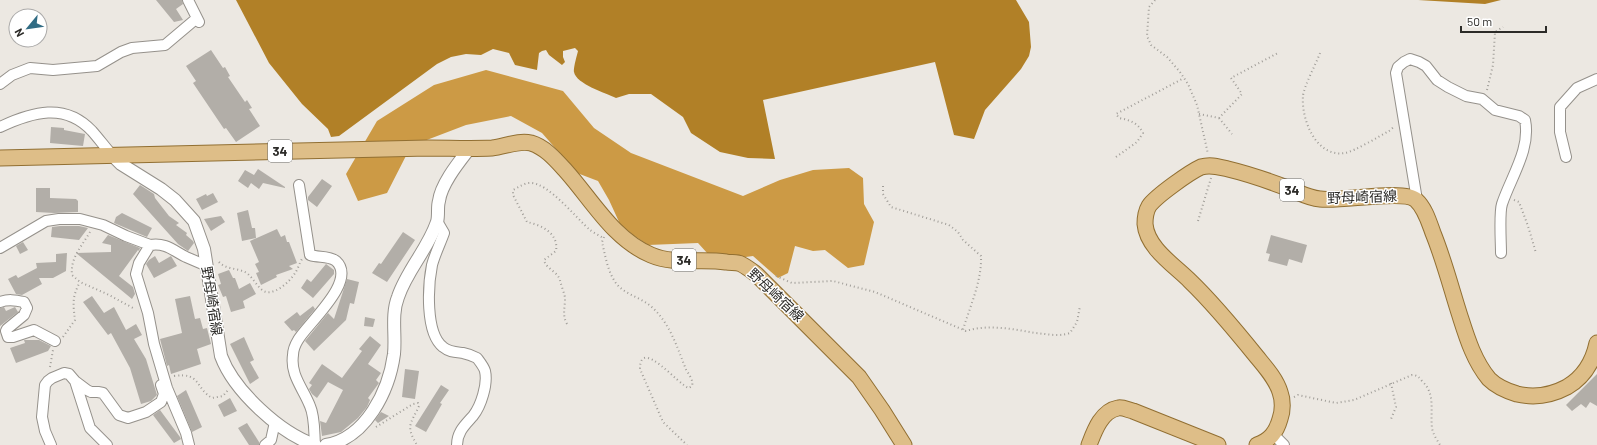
<svg xmlns="http://www.w3.org/2000/svg" width="1597" height="445" viewBox="0 0 1597 445" font-family="Barlow,'Noto Sans JP',sans-serif">
<style>
.forest{fill:#cc9a45}
.water{fill:#b18027}
.building{fill:#b2aea8}
.lines{fill:none;stroke-linecap:round;stroke-linejoin:round}
.minor-casing{stroke:#95918b;stroke-width:12}
.tertiary-casing{stroke:#95918b;stroke-width:14}
.primary-casing{stroke:#916f32;stroke-width:17}
.path{stroke:#a19e99;stroke-width:2;stroke-dasharray:1 3;stroke-linecap:butt}
.minor{stroke:#fff;stroke-width:10}
.tertiary{stroke:#fff;stroke-width:12}
.primary{stroke:#debe88;stroke-width:15}
.labels{text-anchor:middle;stroke-width:3;stroke-linejoin:round;paint-order:stroke}
.shield{fill:#fff;stroke:#6b6b68;stroke-width:1}
.shield-label{font-size:13px;font-weight:bold;fill:#2c2b28}
.street-label{font-size:14px;fill:#2c2b28;stroke:#fff}
</style>
<rect width="100%" height="100%" fill="#ece8e2"/>
<!-- forest -->
<path class="forest" d="M486,70l77,21 31,37 37,25 112,43 37,-16 33,-10 36,-2 14,10 1,26 10,18 -10,43 -16,3 -23,-18 -12,1 -18,-5 -7,27 -10,5 -25,-22 -22,3 -23,-5 -10,-11 -50,2 -15,-10 -13,-11 -11,-24 -11,-19 -21,-8 -35,-40 -31,-17 -45,9 -55,21 -24,47 -29,8 -12,-27 31,-53 57,-36z"/>
<!-- water -->
<path class="water" d="M236,0h780l13,22 2,25 -2,9 -8,13 -36,41 -11,29 -20,-4 -19,-73 -172,38 12,59 -27,-1 -28,-6 -29,-19 -8,-16 -32,-23h-22l-13,4c-10,-5 -40,-14 -42,-26 -1,-3 3,-17 4,-21l-3,-3 -12,3v6l2,5 -3,3 -13,-10 -3,-5 -4,1 -3,2 -2,17 -22,-5 -6,-12 -16,-4 -12,6 -15,-1 -15,3 -14,7 -98,72 -8,1 -3,-8 -26,-25 -33,-41z
M1418,0h83l-16,4z"/>
<!-- building -->
<path class="building" d="M156,0h26l1,4 -7,5 7,11 -9,2z
M211,50l12,18 2,-1 5,9 -2,1 17,25 2,-2 5,8 -3,1 11,17 -24,16 -10,-14 -2,1 -31,-46 3,-2 -10,-15z
M51,127l13,1v2l21,4 -2,12 -33,-3z
M258,169l27,18v1l-22,-5 -4,6 -8,-6 -3,5 -10,-7 7,-11 9,5z
M322,179l10,7 -15,21 -9,-7v-3z
M140,185l14,9 1,4 14,18 10,7 -3,2 11,8 -1,2 7,6 1,2 -6,8 -10,-7 -45,-50z
M36,188h14v10l26,1 2,2v11l-24,1 -18,-1z
M213,193l5,9 -16,8 -6,-11 10,-5 1,2z
M248,210l4,18h3l1,10 -14,3 -5,-28z
M122,213l30,15 -5,9 -33,-14 2,-6z
M221,216l4,6 -14,9 -7,-12z
M60,226h19l9,2 -9,12 -28,-3 1,-10z
M277,229l4,8 4,-2 2,7h2l8,21 -8,3 4,3 -17,6 1,2 -16,8 -5,-12 3,-1 -4,-8 4,-2 -9,-21z
M403,232l12,8 -28,42 -15,-9 7,-10 2,1z
M108,235l32,13 -1,3 -1,-1 -19,26 14,11 2,7 -3,5 -56,-46 35,-1v-7l-9,-2z
M1271,235l36,10 -5,18 -13,-4 -2,7 -19,-5 2,-7 -4,-1z
M23,242l5,8 -8,4 -4,-8z
M67,253l-1,18 -13,7h-14l3,6 -20,11 -6,-1 -8,-15 8,-4 2,3 19,-10 -1,-5 20,-1v-8z
M155,256l4,7 12,-7 6,10 -23,12 -8,-14 3,-4z
M326,264l8,6v4l-21,24 -12,-10 6,-9 4,3z
M229,270l4,8h2l4,11 11,-6 6,11 -13,7 2,7 -14,4 -5,-16 -3,1 -5,-12 3,-1 -3,-10z
M347,279l12,3 -5,22 -4,-1 -4,17 -32,31 -9,-10 23,-28 6,6z
M92,296l12,17 10,-6 12,23 10,-6 6,11 -8,4 12,20 11,36 -6,6 -10,3 -11,-36 -19,-35 -3,2 -25,-33z
M190,296l5,23 5,-1 3,11 4,-1 4,16 -14,5 4,15 -30,10 -2,-9 -2,1 -7,-27 22,-6 -7,-34z
M313,306l2,3 -19,23 -2,-2 -2,1 -8,-9 13,-10 3,4z
M4,307l2,4 9,-4 3,5 -18,14v-18z
M365,317l10,2 -2,8 -9,-1z
M370,336l11,9 -13,19 13,9 -5,7 3,3 -11,15 2,2 -3,7 -9,11 -17,14 -19,4 -2,-15 6,2 17,-33 -15,-8 -11,16 -5,-4 -3,-5 3,-4 -3,-2 13,-19 20,14 20,-27 -3,-2z
M244,337l10,23 -4,2 9,16 -9,6 -20,-40z
M24,340h15l12,6 -3,5 -32,12 -6,-15 15,-5z
M405,369l14,2 -4,28 -13,-2z
M1597,374v32l-7,-4 -4,6 -5,-4 -9,7 -6,-6z
M441,385l8,5 -9,13 2,1 -16,28 -11,-6z
M186,390l16,37 -10,5 -15,-36z
M230,398l7,13 -13,6 -6,-12z
M160,410l20,27 1,2 -7,4 -21,-28z
M381,412l8,4 -11,7 -3,-3z
M247,423l12,19v3h-10l-11,-17z"/>
<g class="lines">
<defs>
<path id="minor" d="M188,0l11,22
M0,84l12,-9 18,-7 23,2 44,-4 24,-14 11,-4 33,-3 32,-27
M0,127c32,-15 65,-25 92,4 7,8 13,16 20,24
M1566,157l-6,-25v-25l17,-19 20,-9
M299,185l11,70c9,3 18,0 26,6 22,20 -29,63 -38,79 -3,5 -5,9 -5,15 -3,20 10,33 17,51 5,11 4,27 5,39
M1417,200l-21,-127 2,-6 6,-5 6,-3 9,3 7,4 11,14 11,7 18,9 16,3 13,11 24,6 6,4c6,29 -14,57 -23,84 -3,9 -1,38 -1,49
M437,221l7,12c-4,11 -9,21 -12,32 -4,20 -7,68 11,82 6,5 12,5 20,6 5,1 10,3 14,5 3,4 7,9 8,13 3,13 -4,35 -12,45 -8,9 -16,16 -16,29
M0,248l46,-27 13,-2h21l23,6 23,11 24,9
M0,302c8,-3 15,-2 24,0l3,6 -3,7 -17,14 -1,2 2,6h5l21,-7 21,11
M75,381l15,47 17,17
M1274,435l10,10
M51,445l-6,-14 -3,-14 3,-32 3,-4 4,-3 12,-5 5,1 6,7 12,9 4,2h7l5,1 16,22 9,3 18,-6 15,-10 3,-8 -3,-9
M189,445l-3,-12 -19,-45 -13,-44 -6,-31 -12,-39 3,-11 11,-18c15,-3 24,6 36,12 7,3 14,6 21,9
M265,445l6,-5 4,-18"/>
<path id="tertiary" d="M112,155l9,9 40,25 14,11 19,21 10,28 17,107c13,35 59,77 94,89
M326,445c40,-7 63,-54 68,-91 2,-19 -3,-39 4,-57 9,-27 30,-48 39,-75 2,-7 0,-15 2,-21 2,-17 20,-39 30,-52"/>
<path id="primary" d="M0,158l428,-10c21,0 43,1 64,0 12,-1 26,-8 39,-5 14,4 25,17 35,28 26,29 47,68 85,84 23,10 51,3 75,7 5,1 11,0 15,2 6,3 11,7 15,10l103,103 23,33 22,35
M1089,445c5,-13 12,-34 29,-37 5,-1 10,2 15,3l85,34
M1257,445c13,-5 19,-12 23,-26 3,-8 3,-19 0,-27 -4,-13 -14,-24 -23,-35 -21,-26 -43,-53 -67,-76 -16,-16 -43,-33 -45,-57 0,-6 1,-13 4,-18 7,-10 41,-34 52,-39 10,-3 18,0 27,2 21,5 41,12 62,20 10,4 19,9 30,10 20,3 84,-10 96,1 9,8 13,22 17,33 11,27 18,55 27,83 7,22 14,45 29,63 8,8 18,12 28,15 17,4 35,1 50,-7 17,-10 26,-25 30,-44"/>
</defs>
<!-- minor casing -->
<use href="#minor" class="minor-casing"/>
<!-- tertiary casing -->
<use href="#tertiary" class="tertiary-casing"/>
<!-- primary casing -->
<use href="#primary" class="primary-casing"/>
<!-- path -->
<path class="path" d="M1155,0l-6,7 -2,29 4,9 16,12 13,15 8,12 9,21 11,49
M1320,53c-4,11 -16,33 -17,43 -2,23 13,62 42,57 10,-2 33,-16 44,-22l6,-5
M1487,90l6,-25 2,-33 8,-5
M1199,114l20,4 23,-24 -11,-16 47,-25
M1219,118l13,16
M1116,157l21,-15 6,-9c-5,-10 -13,-13 -24,-15l-3,-4 68,-36
M883,186v8l8,13 58,18 9,7 5,8 18,16c1,25 -11,50 -18,74
M1514,200l5,2 9,24 8,27
M1198,221l13,-43
M90,232c-8,14 -20,26 -18,43l8,7 27,12 28,15
M604,237l-2,5c3,12 5,27 12,38 7,13 23,16 34,24 20,15 28,40 37,63 2,6 9,12 7,19l-3,2c-10,-2 -49,-52 -49,-19l23,53 24,23
M219,262c6,7 17,6 26,10 7,4 11,13 17,18 10,8 28,-8 33,-17 3,-4 4,-9 7,-14
M776,276l16,7 41,-2 42,11 91,39c22,-7 47,-2 69,2 13,1 23,4 35,0l7,-11 3,-16
M567,324c-5,-9 -2,-16 -2,-25 0,-5 -4,-13 -5,-19 -3,-9 -14,-11 -16,-20l12,-9c3,-18 -15,-26 -29,-29l-14,-27v-5c6,-3 11,-7 17,-7 18,-1 47,36 60,47 4,3 9,5 13,8
M63,337l12,-17c-2,-17 -3,-23 5,-38
M50,367l3,-17
M174,376c27,-4 21,12 38,22l11,-2 5,-6
M1391,383l5,24 -5,12
M1294,397l4,-2 38,8 18,-3 58,-25c5,0 7,2 10,6 14,13 8,30 10,47 1,6 5,12 8,17
M376,427l37,-23 5,-1 1,3c-8,18 -14,19 -2,39"/>
<!-- minor -->
<use href="#minor" class="minor"/>
<!-- tertiary -->
<use href="#tertiary" class="tertiary"/>
<!-- primary -->
<use href="#primary" class="primary"/>
</g>
<g class="labels">
<!-- shield labels -->
<g class="shield">
<rect x="268" y="140" width="24" height="22" rx="3"/>
<rect x="1280" y="179" width="24" height="22" rx="3"/>
<rect x="672" y="249" width="24" height="22" rx="3"/>
</g>
<g class="shield-label">
<text x="280" y="156">34</text>
<text x="1292" y="195">34</text>
<text x="684" y="265">34</text>
</g>
<!-- street labels -->
<g class="street-label">
<text transform="translate(1362 197) rotate(-2)" y="5">野母崎宿線</text>
<text transform="translate(776 295) rotate(43)" y="5">野母崎宿線</text>
<text transform="translate(212 301) rotate(81)" y="5">野母崎宿線</text>
</g>
</g>
<!-- north arrow -->
<g transform="translate(28 28) rotate(241)"><circle r="19" fill="#ffffff" stroke="#abaaa9"/>
<path d="M0-3L7 15L0 10L-7 15Z" fill="#316c84"/>
<text y="-6" font-size="11" font-weight="bold" text-anchor="middle" fill="#2c2b28">N</text>
</g>
<!-- scale -->
<path d="M1461 26v6h85v-6" fill="none" stroke="#2c2b28" stroke-width="2"/>
<text x="1467" y="26" font-size="12" fill="#2c2b28" stroke="#ffffff" stroke-width="3" paint-order="stroke">50 m</text>
</svg>
